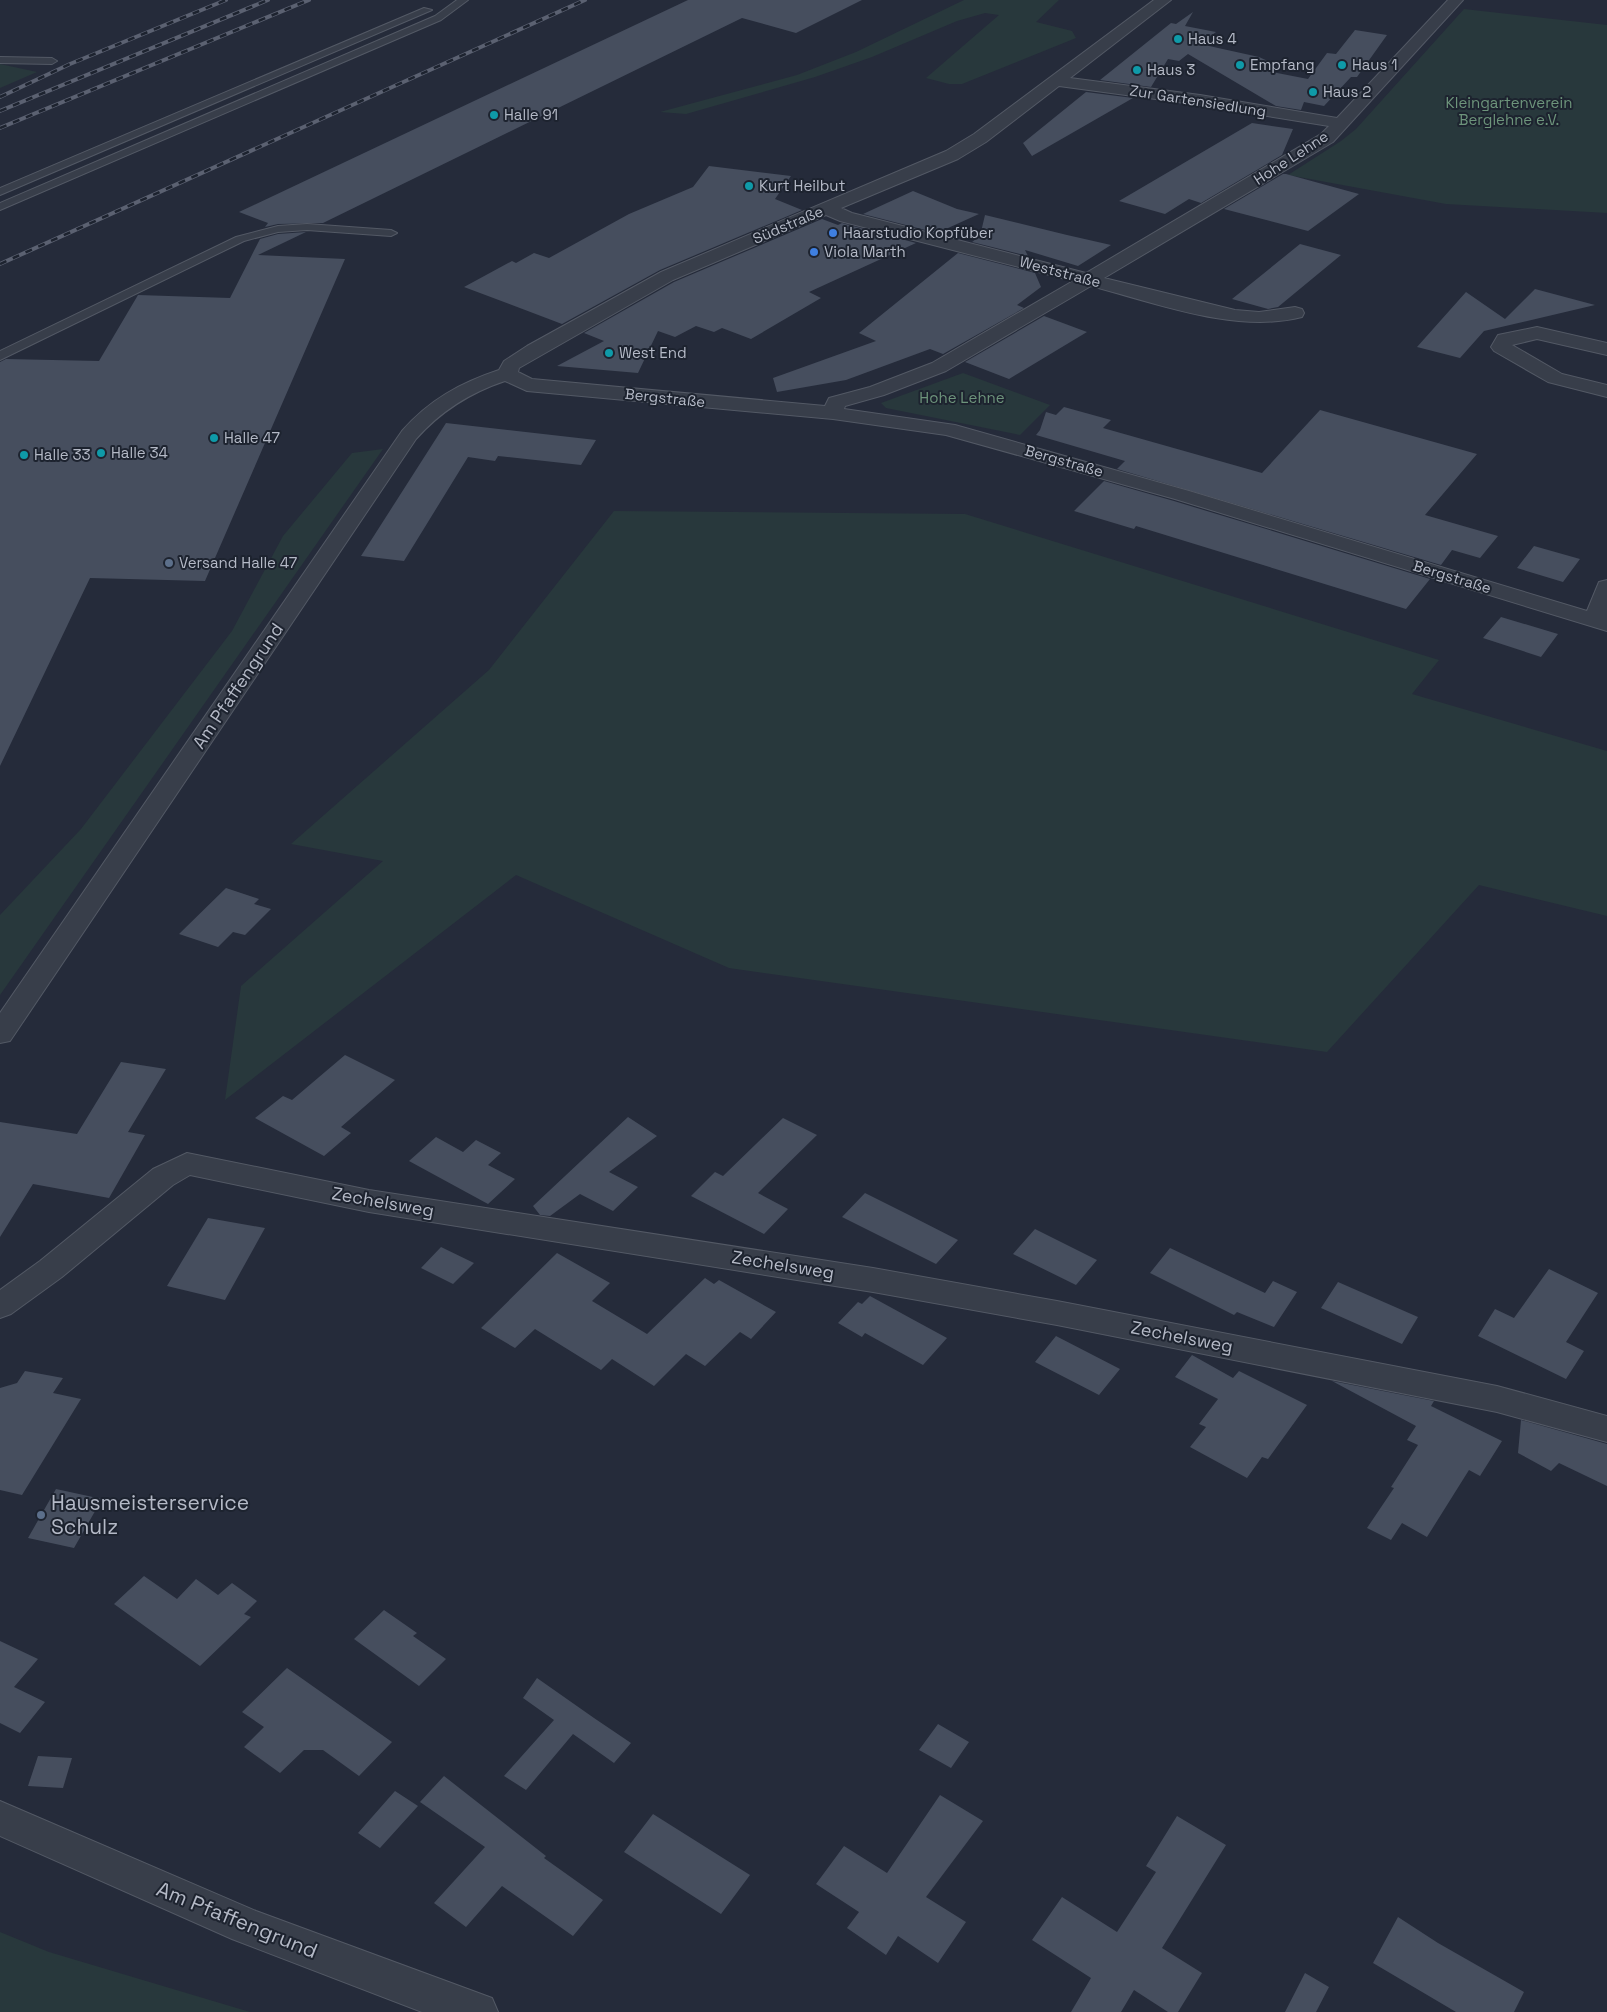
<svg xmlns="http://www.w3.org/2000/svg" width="1607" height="2012" viewBox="0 0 1607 2012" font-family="'Space Grotesk',sans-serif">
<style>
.green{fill:#28383c}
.building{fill:#464e5e}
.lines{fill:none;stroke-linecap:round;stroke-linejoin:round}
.service-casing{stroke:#535965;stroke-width:2}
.minor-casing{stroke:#535965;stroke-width:2}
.service{fill:#383e4a;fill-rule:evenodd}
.minor{fill:#383e4a;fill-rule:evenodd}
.rail-casing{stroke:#5b6171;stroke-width:4}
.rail{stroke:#1d232f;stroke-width:2.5;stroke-dasharray:7;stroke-linecap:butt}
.culture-dot{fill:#0f9aa8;stroke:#1d232f;stroke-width:2}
.shop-dot{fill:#3f7fe0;stroke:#1d232f;stroke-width:2}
.service-dot{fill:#5c6f8a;stroke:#1d232f;stroke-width:2}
.labels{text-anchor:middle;stroke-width:4;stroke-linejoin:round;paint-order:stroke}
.far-poi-label{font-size:15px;fill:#b4b9c6;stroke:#1d232f;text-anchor:start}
.far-street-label{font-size:15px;fill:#b4b9c6;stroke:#1d232f}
.far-park-label{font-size:15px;fill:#6d947b;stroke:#1d232f}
.street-label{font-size:18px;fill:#b4b9c6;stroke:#1d232f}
.near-poi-label{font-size:21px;fill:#b4b9c6;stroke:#1d232f;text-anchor:start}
.near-street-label{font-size:21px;fill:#b4b9c6;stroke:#1d232f}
</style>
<rect width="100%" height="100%" fill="#252b3a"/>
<!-- green -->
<path class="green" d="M964,0h95l-23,22 36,9 4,7 -114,46h-13l-23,-6 73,-63 -14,-2 -28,8 -85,36 -57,20 -129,37 -26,-2 137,-37 59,-23z
M1464,9l143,16v188l-161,-9 -158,-29 53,-34 15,-12z
M0,64l37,8 -37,16z
M963,373l87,32 -30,30 -134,-27 -5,-5z
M383,449l-383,546v-80l81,-86 151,-198 51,-95 69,-83z
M614,511l351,3 474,146 -27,34 195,57v165l-128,-31 -152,167 -598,-84 -213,-93 -291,225 16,-114 142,-125 -92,-17 198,-174z
M0,1932l49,20 201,60h-250z"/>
<!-- building -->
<path class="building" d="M688,0h174l-66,33 -54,-15 -419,205 -45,1 -13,3 3,-4 -29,-11z
M1193,12l-8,14 31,6 -16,12 59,13 11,5 2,10 36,7 19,-26 9,1 19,-24 32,5 -30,42h-6l-27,29 -20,-4 -3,8 -25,-4 -88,-52 -9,7 -11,-2 -17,28 -51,-7 71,-57 5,1z
M1086,92l47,6 -101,58 -9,-13z
M1252,123l41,6 -11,26 -81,48 -12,-4 -24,15 -46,-13z
M709,166l82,10 -16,23 27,11 -142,60 -98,54 -98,-37 48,-26 4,2 18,-10 15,5 80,-44 64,-27z
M1283,174h3l73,20 -51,37 -84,-22z
M913,191l44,18 22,5 -42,19 -74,-19z
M985,215l82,20 44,10 -33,21 -53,-16 3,6 -56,-14 8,-6z
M822,219l16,6 4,-2 74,20 -107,49 12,6 -70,41 -29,-11 -8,4 -18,-6 -21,11 -17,-6 -20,42 -81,-7 47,-25 -20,-8 90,-51z
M306,232l-48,23 87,4 -140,322 -115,-3 -90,188v-404l6,-3 93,2 39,-66 92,3 30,-59 18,-5z
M1300,244l41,11 -63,52 -10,2 -36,-10z
M958,253l77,20 6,14 -24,18 7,3 -81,46 -13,-5 -84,31 -69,12 -4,-14 103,-37 -17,-8z
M1535,289l60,16 -111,26 -24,27 -43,-11 49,-55 39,27z
M1044,316l43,16 -78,47 -44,-17z
M1064,407l47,13 -8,8 159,45 58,-63 157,44 -52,61 73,21 -18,22 -28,-8 -11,15 -324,-96 8,-8 -89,-26 4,-5 6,-18 10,3z
M446,423l150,17 -15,25 -83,-9 -3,5 -27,-4 -64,104 -43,-5z
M1104,481l70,20 256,78 -24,30 -270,-83 -2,3 -60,-18z
M1534,546l46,13 -17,23 -46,-14z
M1501,617l57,17 -17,23 -58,-19z
M226,888l33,11 -5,5 17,5 -26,26 -12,-3 -15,15 -39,-13z
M345,1055l50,25 -54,47 10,6 -27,23 -69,-38 28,-22 9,4z
M121,1062l45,7 -38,63 17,3 -36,63 -76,-14 -33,53v-115l77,12z
M628,1117l29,19 -48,36 29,15 -25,24 -33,-17 -30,22 -10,-1 -7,-9z
M783,1118l34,17 -59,58 30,16 -24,25 -73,-38 24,-24 8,4z
M436,1137l27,15 13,-12 25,13 -13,12 27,14 -27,25 -79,-43z
M865,1193l46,23 47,24 -22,24 -94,-47z
M208,1218l57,10 -40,72 -58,-14z
M1035,1229l62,31 -21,25 -63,-31z
M441,1247l33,16 -21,21 -32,-16z
M1170,1248l95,45 8,-12 24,11 -23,35 -37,-15 -3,3 -84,-42z
M557,1253l53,30 -18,18 55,33 58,-56 9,6 5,-4 57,32 -25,27 -11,-7 -35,34 -19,-12 -32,32 -42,-27 -11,11 -66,-41 -20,19 -34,-20z
M1549,1269l49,24 -32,49 18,9 -18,28 -88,-43 17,-27 19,9z
M1338,1282l80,35 -16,27 -81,-36z
M870,1296l42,23 35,19 -24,27 -58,-32 -3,4 -24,-14 20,-21 4,2z
M1056,1336l64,33 -21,26 -64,-33z
M1192,1355l41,23 6,-7 68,34 -39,54 -6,-2 -15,21 -57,-31 16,-20 -7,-3 19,-25 -43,-22z
M25,1371l38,7 -10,15 28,6 -59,96 -22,-5v-102l17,-5z
M1332,1381l102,20 -3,5 71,35 -22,35 -11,-6 -42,67 -25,-14 -11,17 -24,-12 27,-40 -3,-1 27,-42 -11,-5 9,-14z
M1521,1420l86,24v42l-48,-23 -8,8 -33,-18z
M56,1489l46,10 -28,49 -46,-10z
M144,1576l33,23 19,-20 22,16 14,-12 25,18 -13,13 7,3 -51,49 -86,-62z
M384,1610l33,23 -4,3 33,23 -27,27 -65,-47z
M0,1641l38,18 -24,28 31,15 -25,31 -20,-10z
M287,1668l105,74 -33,34 -36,-26h-19l-24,23 -36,-26 20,-20 -22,-15z
M537,1678l57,40 37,25 -17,20 -41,-29 -47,56 -22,-14 50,-56 -31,-22z
M938,1724l31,18 -18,26 -32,-18z
M38,1756l34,2 -9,30 -35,-2z
M444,1776l102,80 -2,2 59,42 -30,36 -71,-50 -36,41 -32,-24 51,-56 -65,-45z
M395,1791l23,15 -38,42 -22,-15z
M940,1795l43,26 -57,76 40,25 -28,41 -40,-27 -12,19 -39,-27 12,-16 -43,-28 28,-38 43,27z
M653,1814l97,61 -29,39 -97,-62z
M1177,1816l49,29 -64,103 40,25 -24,39h-10l-34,-22 -13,22h-50l20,-34 -59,-38 30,-43 55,35 39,-60 -10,-6z
M1398,1917l40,26 86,49 -10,20h-58l-83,-49z
M1305,1973l24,14 -13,25h-31z"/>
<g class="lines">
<defs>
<path id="service" d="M457,0h11l-27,20 -441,190v-7l435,-187z
M424,8l8,2 -432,185v-7z
M0,57l52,1 5,3 -5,3 -52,-1z
M307,224l84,6 6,3 -6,3 -84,-6 -29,2 -34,9 -244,119v-9l236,-114 42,-11z"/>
<path id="minor" d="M1154,0h17l-101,78 130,17 137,23 111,-118h15l-130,142 -229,136 131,32 24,2 36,-5 7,2 2,4 -2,4c-66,17 -146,-14 -211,-31l-145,85 -62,24 -39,11 -1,3 111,16 234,66 398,120 12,-29 8,-2v51l-432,-132 -229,-64 -113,-16 -306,-28 -22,-10c-36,12 -64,30 -89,58l-406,602 -10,2v-30l402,-582c27,-31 58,-48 97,-61l5,-9 23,-15 134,-74 285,-121 28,-17zM1059,86l141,19 129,21 -8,8 -235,139 -234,-60 -11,-5 117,-49 28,-17zM826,215l14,6 233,60 -141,82 -62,24 -41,11 -4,8 -293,-27 -14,-7 1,-4 154,-88z
M1537,327l70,16v12l-70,-16 -25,6 50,29 45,11v12l-59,-15 -54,-31 -3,-4 7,-12z
M187,1153l182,37 504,78 184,33 440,85 110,30v26l-110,-30 -440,-87 -184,-33 -504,-80 -179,-37 -17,10 -111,92 -51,37 -11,4v-28l40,-29 113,-92z
M0,1801l256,110 236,87 6,14h-76l-190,-73 -232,-103z"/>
</defs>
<!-- service casing -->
<use href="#service" class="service-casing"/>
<!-- minor casing -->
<use href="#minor" class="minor-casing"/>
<!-- service -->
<use href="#service" class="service"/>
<!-- minor -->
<use href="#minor" class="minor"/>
<defs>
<path id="rail" d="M0,97l70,-33 156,-64
M0,111l268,-111
M0,128l309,-128
M0,264l585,-264"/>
</defs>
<!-- rail casing -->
<use href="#rail" class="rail-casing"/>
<!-- rail -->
<use href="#rail" class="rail"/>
</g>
<!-- markers -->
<g class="culture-dot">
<circle cx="1178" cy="39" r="5"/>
<circle cx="1240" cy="65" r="5"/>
<circle cx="1342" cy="65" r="5"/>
<circle cx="1137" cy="70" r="5"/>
<circle cx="1313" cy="92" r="5"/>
<circle cx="494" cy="115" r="5"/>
<circle cx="749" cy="186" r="5"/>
<circle cx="609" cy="353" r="5"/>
<circle cx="214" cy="438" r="5"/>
<circle cx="101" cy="453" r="5"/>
<circle cx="24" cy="455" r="5"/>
</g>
<g class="shop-dot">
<circle cx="833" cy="233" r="5"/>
<circle cx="814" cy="252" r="5"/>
</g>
<g class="service-dot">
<circle cx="169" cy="563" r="5"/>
<circle cx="41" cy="1515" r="5"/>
</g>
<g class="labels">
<!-- far-poi labels -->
<g class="far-poi-label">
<text x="1188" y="44">Haus 4</text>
<text x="1250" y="70">Empfang</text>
<text x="1352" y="70">Haus 1</text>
<text x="1147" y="75">Haus 3</text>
<text x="1323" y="97">Haus 2</text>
<text x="504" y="120">Halle 91</text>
<text x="759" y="191">Kurt Heilbut</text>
<text x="843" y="238">Haarstudio Kopfüber</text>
<text x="824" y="257">Viola Marth</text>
<text x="619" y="358">West End</text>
<text x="224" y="443">Halle 47</text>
<text x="111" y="458">Halle 34</text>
<text x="34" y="460">Halle 33</text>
<text x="179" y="568">Versand Halle 47</text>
</g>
<!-- far-street labels -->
<g class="far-street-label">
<text transform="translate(1198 101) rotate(9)" y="5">Zur Gartensiedlung</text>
<text transform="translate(1291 158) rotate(-33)" y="5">Hohe Lehne</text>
<text transform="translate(788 225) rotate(-23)" y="5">Südstraße</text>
<text transform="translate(1060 272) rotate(15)" y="5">Weststraße</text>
<text transform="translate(665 398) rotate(6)" y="5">Bergstraße</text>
<text transform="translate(1064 461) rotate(16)" y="5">Bergstraße</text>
<text transform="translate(1452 577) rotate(17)" y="5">Bergstraße</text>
</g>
<!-- far-park labels -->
<g class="far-park-label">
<text x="1509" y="108">Kleingartenverein<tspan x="1509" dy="17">Berglehne e.V.</tspan></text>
<text x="962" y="403">Hohe Lehne</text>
</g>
<!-- street labels -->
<g class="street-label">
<text transform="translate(238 686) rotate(-56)" y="6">Am Pfaffengrund</text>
<text transform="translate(383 1202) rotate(10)" y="6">Zechelsweg</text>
<text transform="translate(783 1265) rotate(9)" y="6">Zechelsweg</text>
<text transform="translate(1182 1337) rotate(11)" y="6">Zechelsweg</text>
</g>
<!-- near-poi labels -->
<g class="near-poi-label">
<text x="51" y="1510">Hausmeisterservice<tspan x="51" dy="24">Schulz</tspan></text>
</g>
<!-- near-street labels -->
<g class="near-street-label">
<text transform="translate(237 1920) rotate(22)" y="7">Am Pfaffengrund</text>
</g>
</g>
</svg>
